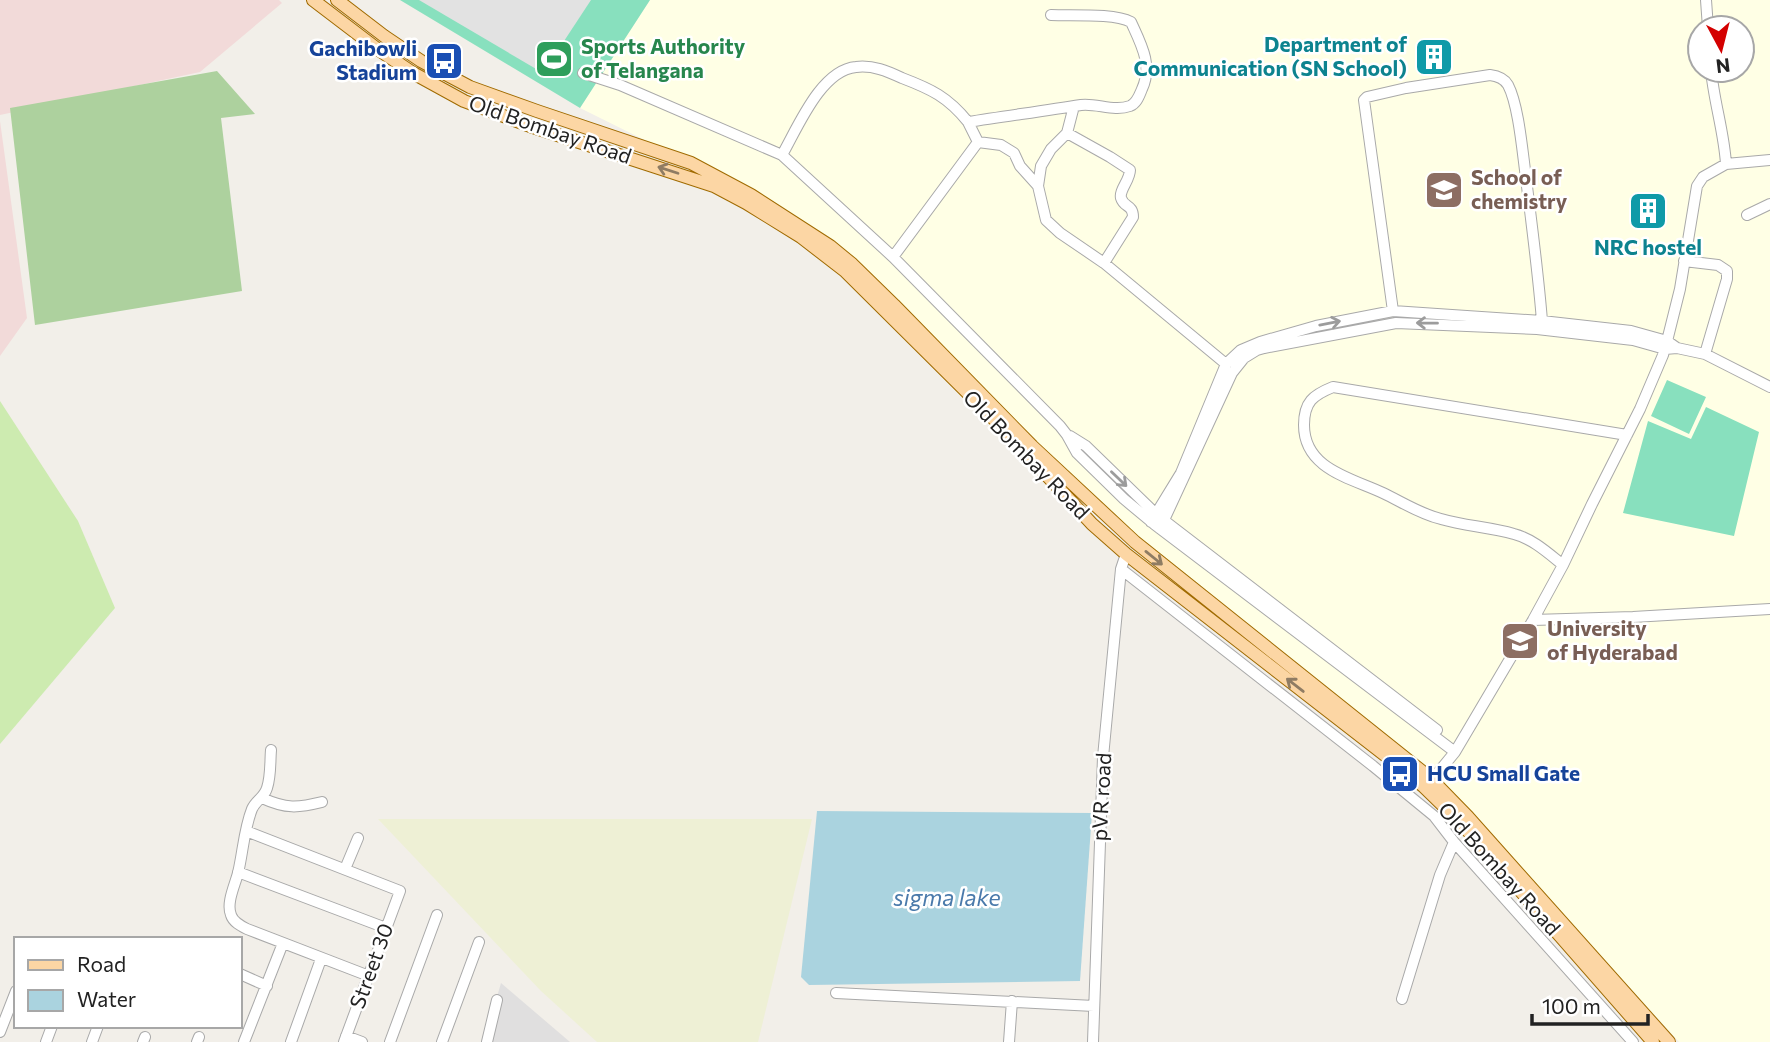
<svg xmlns="http://www.w3.org/2000/svg" width="1770" height="1042" viewBox="0 0 1770 1042" font-family="Commissioner,sans-serif">
<style>
.residential{fill:#e0dfdf}
.commercial{fill:#f2dad9}
.education{fill:#ffffe5;fill-rule:evenodd}
.farmland{fill:#eef0d5}
.grass{fill:#cdebb0}
.forest{fill:#add19e}
.pitch{fill:#88e0be}
.parking{fill:#e2e2e2}
.water{fill:#aad3df}
.lines{fill:none;stroke-linecap:round;stroke-linejoin:round}
.minor-casing{stroke:#a9a9a9;stroke-width:12}
.major-casing{stroke:#a06b00;stroke-width:14}
.minor{stroke:#fff;stroke-width:10}
.major{stroke:#fcd6a4;stroke-width:12}
.oneway{stroke:#8f7c63}
.oneway2{stroke:#9c9c9c}
.labels{text-anchor:middle;stroke-width:5;stroke-linejoin:round;paint-order:stroke}
.culture-label{font-size:21px;font-weight:bold;fill:#0d838f;stroke:#fff;text-anchor:end}
.leisure-label{font-size:21px;font-weight:bold;fill:#27864d;stroke:#fff;text-anchor:start}
.transit-label{font-size:21px;font-weight:bold;fill:#164399;stroke:#fff;text-anchor:end}
.street-label{font-size:21px;fill:#222;stroke:#fff}
.education-label{font-size:21px;font-weight:bold;fill:#785e54;stroke:#fff;text-anchor:start}
.water-label{font-size:23px;font-style:italic;fill:#4a7aab;stroke:#fff}
</style>
<rect width="100%" height="100%" fill="#f2efe9"/>
<!-- residential -->
<path class="residential" d="M501,983l69,59h-86z"/>
<!-- commercial -->
<path class="commercial" d="M0,0h279l3,3 -82,69 -200,43z
M0,121l27,197 -27,38z"/>
<!-- education -->
<path class="education" d="M650,0h1120v1042h-91l-205,-226 -52,-53 -304,-243 -266,-256 -161,-101 -111,-55zM1700,28h42v42h-42z"/>
<!-- farmland -->
<path class="farmland" d="M378,819h434l-54,223h-161l-56,-51z"/>
<!-- grass -->
<path class="grass" d="M0,401l78,120 37,87 -115,136z"/>
<!-- forest -->
<path class="forest" d="M217,71l38,43 -34,4 21,173 -207,34 -25,-217z"/>
<!-- pitch -->
<path class="pitch" d="M400,0h250l-70,108z
M1667,380l39,17 -17,37 -38,-18z
M1706,407l53,25 -25,104 -111,-23 25,-92 43,18z"/>
<!-- parking -->
<path class="parking" d="M419,0h172l-48,73z"/>
<!-- water -->
<path class="water" d="M817,811l275,2 -12,168 -271,4 -8,-8z"/>
<g class="lines">
<defs>
<path id="minor" d="M1706,0l2,28
M583,73l37,12 162,70 111,102 167,169 7,9 10,18 47,46 30,25 301,228
M1074,106l-7,27 -16,16 -10,17 -3,20 8,34 14,13 44,30 122,101
M968,122l10,20 23,3 13,8 6,13 18,20
M1067,133l43,24 20,13c0,10 -11,20 -9,28 3,10 12,6 12,19l-29,46
M782,155c16,-28 39,-85 74,-88 17,-2 31,4 46,11 29,11 46,19 66,44 38,-6 76,-11 113,-17 16,-2 33,7 49,1 7,-3 9,-10 12,-17 11,-24 -1,-45 -11,-67 -17,-9 -59,-6 -80,-7
M1726,164l44,-4
M1747,215l23,-11
M893,257l85,-115
M1684,261l34,4 9,6v8l-22,75
M1393,311l-29,-211 3,-3 39,-9 84,-13c8,1 14,3 18,10 10,19 14,62 17,85 6,50 13,100 17,151
M1677,348l28,6 65,33
M1070,436l16,10 71,69 280,215
M1151,522l30,-49 45,-109 15,-14 19,-8 56,-16 77,-15 149,10 89,10 36,10 10,7 -12,1 -32,-9 -96,-11 -141,-6 -132,25 -7,2 -13,8 -12,15 -68,147 -5,8
M1563,565c-15,-12 -30,-26 -49,-31 -24,-7 -49,-8 -73,-15 -21,-5 -39,-17 -58,-26 -32,-15 -79,-24 -79,-68 0,-23 9,-30 29,-38l294,48
M1121,569l252,197 61,50 20,26 179,200
M1533,620l100,-3 137,-8
M271,750c-1,12 0,26 -4,38 -3,10 -11,12 -15,21 -8,20 -9,43 -14,64 -3,12 -12,30 -7,42 2,7 10,11 16,14l122,47
M1432,780l23,-28 78,-132 30,-55 29,-61 48,-95 23,-54 4,-14 13,-52 17,-103 6,-9 23,-13c-2,-32 -12,-62 -15,-94
M262,798c24,11 36,10 60,4
M246,831l154,60 -56,151
M345,869l13,-31
M238,872l148,56
M240,974l27,12
M836,993l258,13
M1402,999l38,-124 14,-33
M0,1032l16,-41
M346,1036l16,6
M46,1042l6,-16
M92,1042l6,-16
M143,1042l2,-5
M197,1042l2,-5
M244,1042l39,-99
M291,1042l30,-83
M390,1042l47,-127
M442,1042l37,-100
M487,1042l10,-42
M1009,1042l3,-41
M1093,1042l10,-285 18,-188 5,-15"/>
<path id="major" d="M313,0l63,48 37,25 51,28 66,25 184,60 32,17 55,34 44,34 155,154 92,99 34,30 273,212 24,20 38,37 192,219
M337,0l47,36 37,25 49,26 67,24 154,52 60,32 79,51 22,18 42,41 138,141 103,96 294,235 39,40 201,225"/>
</defs>
<!-- minor casing -->
<use href="#minor" class="minor-casing"/>
<!-- major casing -->
<use href="#major" class="major-casing"/>
<!-- minor -->
<use href="#minor" class="minor"/>
<!-- major -->
<use href="#major" class="major"/>
</g>
<!-- one-way arrows -->
<defs><path id="oneway-shaft" d="M-6 0H5M1.5-3L5.5 0L1.5 3" fill="none" stroke-width="1.6" stroke-linecap="round" stroke-linejoin="round" transform="scale(1.75)"/></defs>
<g class="oneway">
<use href="#oneway-shaft" transform="translate(668 170) rotate(-162)"/>
<use href="#oneway-shaft" transform="translate(1154 558) rotate(39)"/>
<use href="#oneway-shaft" transform="translate(1295 685) rotate(-142)"/>
</g>
<g class="oneway2">
<use href="#oneway-shaft" transform="translate(1330 323) rotate(-11)"/>
<use href="#oneway-shaft" transform="translate(1427 323) rotate(-179)"/>
<use href="#oneway-shaft" transform="translate(1119 479) rotate(44)"/>
</g>
<!-- icons -->
<defs>
<symbol id="building-square" viewBox="-11 -11 22 22"><rect x="-9" y="-9" width="18" height="18" rx="4" fill="#0f9aa8" stroke="#fff"/><path d="M-4-6H4V6H1V3H-1V6H-4ZM-2.5-4.3h1.7v1.8h-1.7ZM.8-4.3h1.7v1.8H.8ZM-2.5-1h1.7V.8h-1.7ZM.8-1h1.7V.8H.8Z" fill="#fff"/></symbol>
<symbol id="stadium-square" viewBox="-11 -11 22 22"><rect x="-9" y="-9" width="18" height="18" rx="4" fill="#2e9e5b" stroke="#fff"/><path d="M0-5a6.5 5 0 1 0 0 10a6.5 5 0 1 0 0-10ZM-3.5-1.8h7v3.6h-7Z" fill="#fff"/></symbol>
<symbol id="bus-square" viewBox="-11 -11 22 22"><rect x="-9" y="-9" width="18" height="18" rx="4" fill="#1a4fb4" stroke="#fff"/><path d="M-5-6H5V4H4V6H2V4H-2V6H-4V4H-5ZM-3.5-4V0h7V-4ZM-3.5 1.2v1.5H-2V1.2ZM2 1.2v1.5H3.5V1.2Z" fill="#fff"/></symbol>
<symbol id="university-square" viewBox="-11 -11 22 22"><rect x="-9" y="-9" width="18" height="18" rx="4" fill="#8d6e63" stroke="#fff"/><path d="M0-5L7-2L0 1L-7-2ZM-4 1L0 2.5L4 1V4Q0 6-4 4Z" fill="#fff"/></symbol>
</defs>
<g fill-rule="evenodd">
<use href="#building-square" x="1412" y="35" width="44" height="44"/>
<use href="#stadium-square" x="532" y="37" width="44" height="44"/>
<use href="#bus-square" x="422" y="39" width="44" height="44"/>
<use href="#university-square" x="1422" y="168" width="44" height="44"/>
<use href="#building-square" x="1626" y="189" width="44" height="44"/>
<use href="#university-square" x="1498" y="619" width="44" height="44"/>
<use href="#bus-square" x="1378" y="752" width="44" height="44"/>
</g>
<g class="labels">
<!-- culture labels -->
<g class="culture-label">
<text x="1407" y="52">Department of<tspan x="1407" dy="24">Communication (SN School)</tspan></text>
<text x="1648" y="255" text-anchor="middle">NRC hostel</text>
</g>
<!-- leisure labels -->
<g class="leisure-label">
<text x="581" y="54">Sports Authority<tspan x="581" dy="24">of Telangana</tspan></text>
</g>
<!-- transit labels -->
<g class="transit-label">
<text x="417" y="56">Gachibowli<tspan x="417" dy="24">Stadium</tspan></text>
<text x="1427" y="781" text-anchor="start">HCU Small Gate</text>
</g>
<!-- street labels -->
<g class="street-label">
<text transform="translate(550 130) rotate(19)" y="7">Old Bombay Road</text>
<text transform="translate(1026 455) rotate(46)" y="7">Old Bombay Road</text>
<text transform="translate(1102 797) rotate(-87)" y="7">pVR road</text>
<text transform="translate(1499 869) rotate(48)" y="7">Old Bombay Road</text>
<text transform="translate(372 966) rotate(-70)" y="7">Street 30</text>
</g>
<!-- education labels -->
<g class="education-label">
<text x="1471" y="185">School of<tspan x="1471" dy="24">chemistry</tspan></text>
<text x="1547" y="636">University<tspan x="1547" dy="24">of Hyderabad</tspan></text>
</g>
<!-- water labels -->
<g class="water-label">
<text x="947" y="906">sigma lake</text>
</g>
</g>
<!-- legend -->
<rect x="14" y="937" width="228" height="91" fill="#ffffff" stroke="#a7a7a7" stroke-width="2"/>
<rect x="28" y="960" width="35" height="10" fill="#fcd6a4" stroke="#a7a7a7" stroke-width="2"/>
<text x="77" y="972" font-size="21" fill="#222222">Road</text>
<rect x="28" y="990" width="35" height="21" fill="#aad3df" stroke="#a7a7a7" stroke-width="2"/>
<text x="77" y="1007" font-size="21" fill="#222222">Water</text>
<!-- north arrow -->
<g transform="translate(1721 49) rotate(173)"><circle r="33" fill="#ffffff" stroke="#a7a7a7" stroke-width="2"/>
<path d="M0-5L12 26L0 18L-12 26Z" fill="#d40000"/>
<text y="-10" font-size="19" font-weight="bold" text-anchor="middle" fill="#222222">N</text>
</g>
<!-- scale -->
<path d="M1532 1014v10h116v-10" fill="none" stroke="#222222" stroke-width="3.5"/>
<text x="1542" y="1014" font-size="21" fill="#222222" stroke="#ffffff" stroke-width="5" paint-order="stroke">100 m</text>
</svg>
